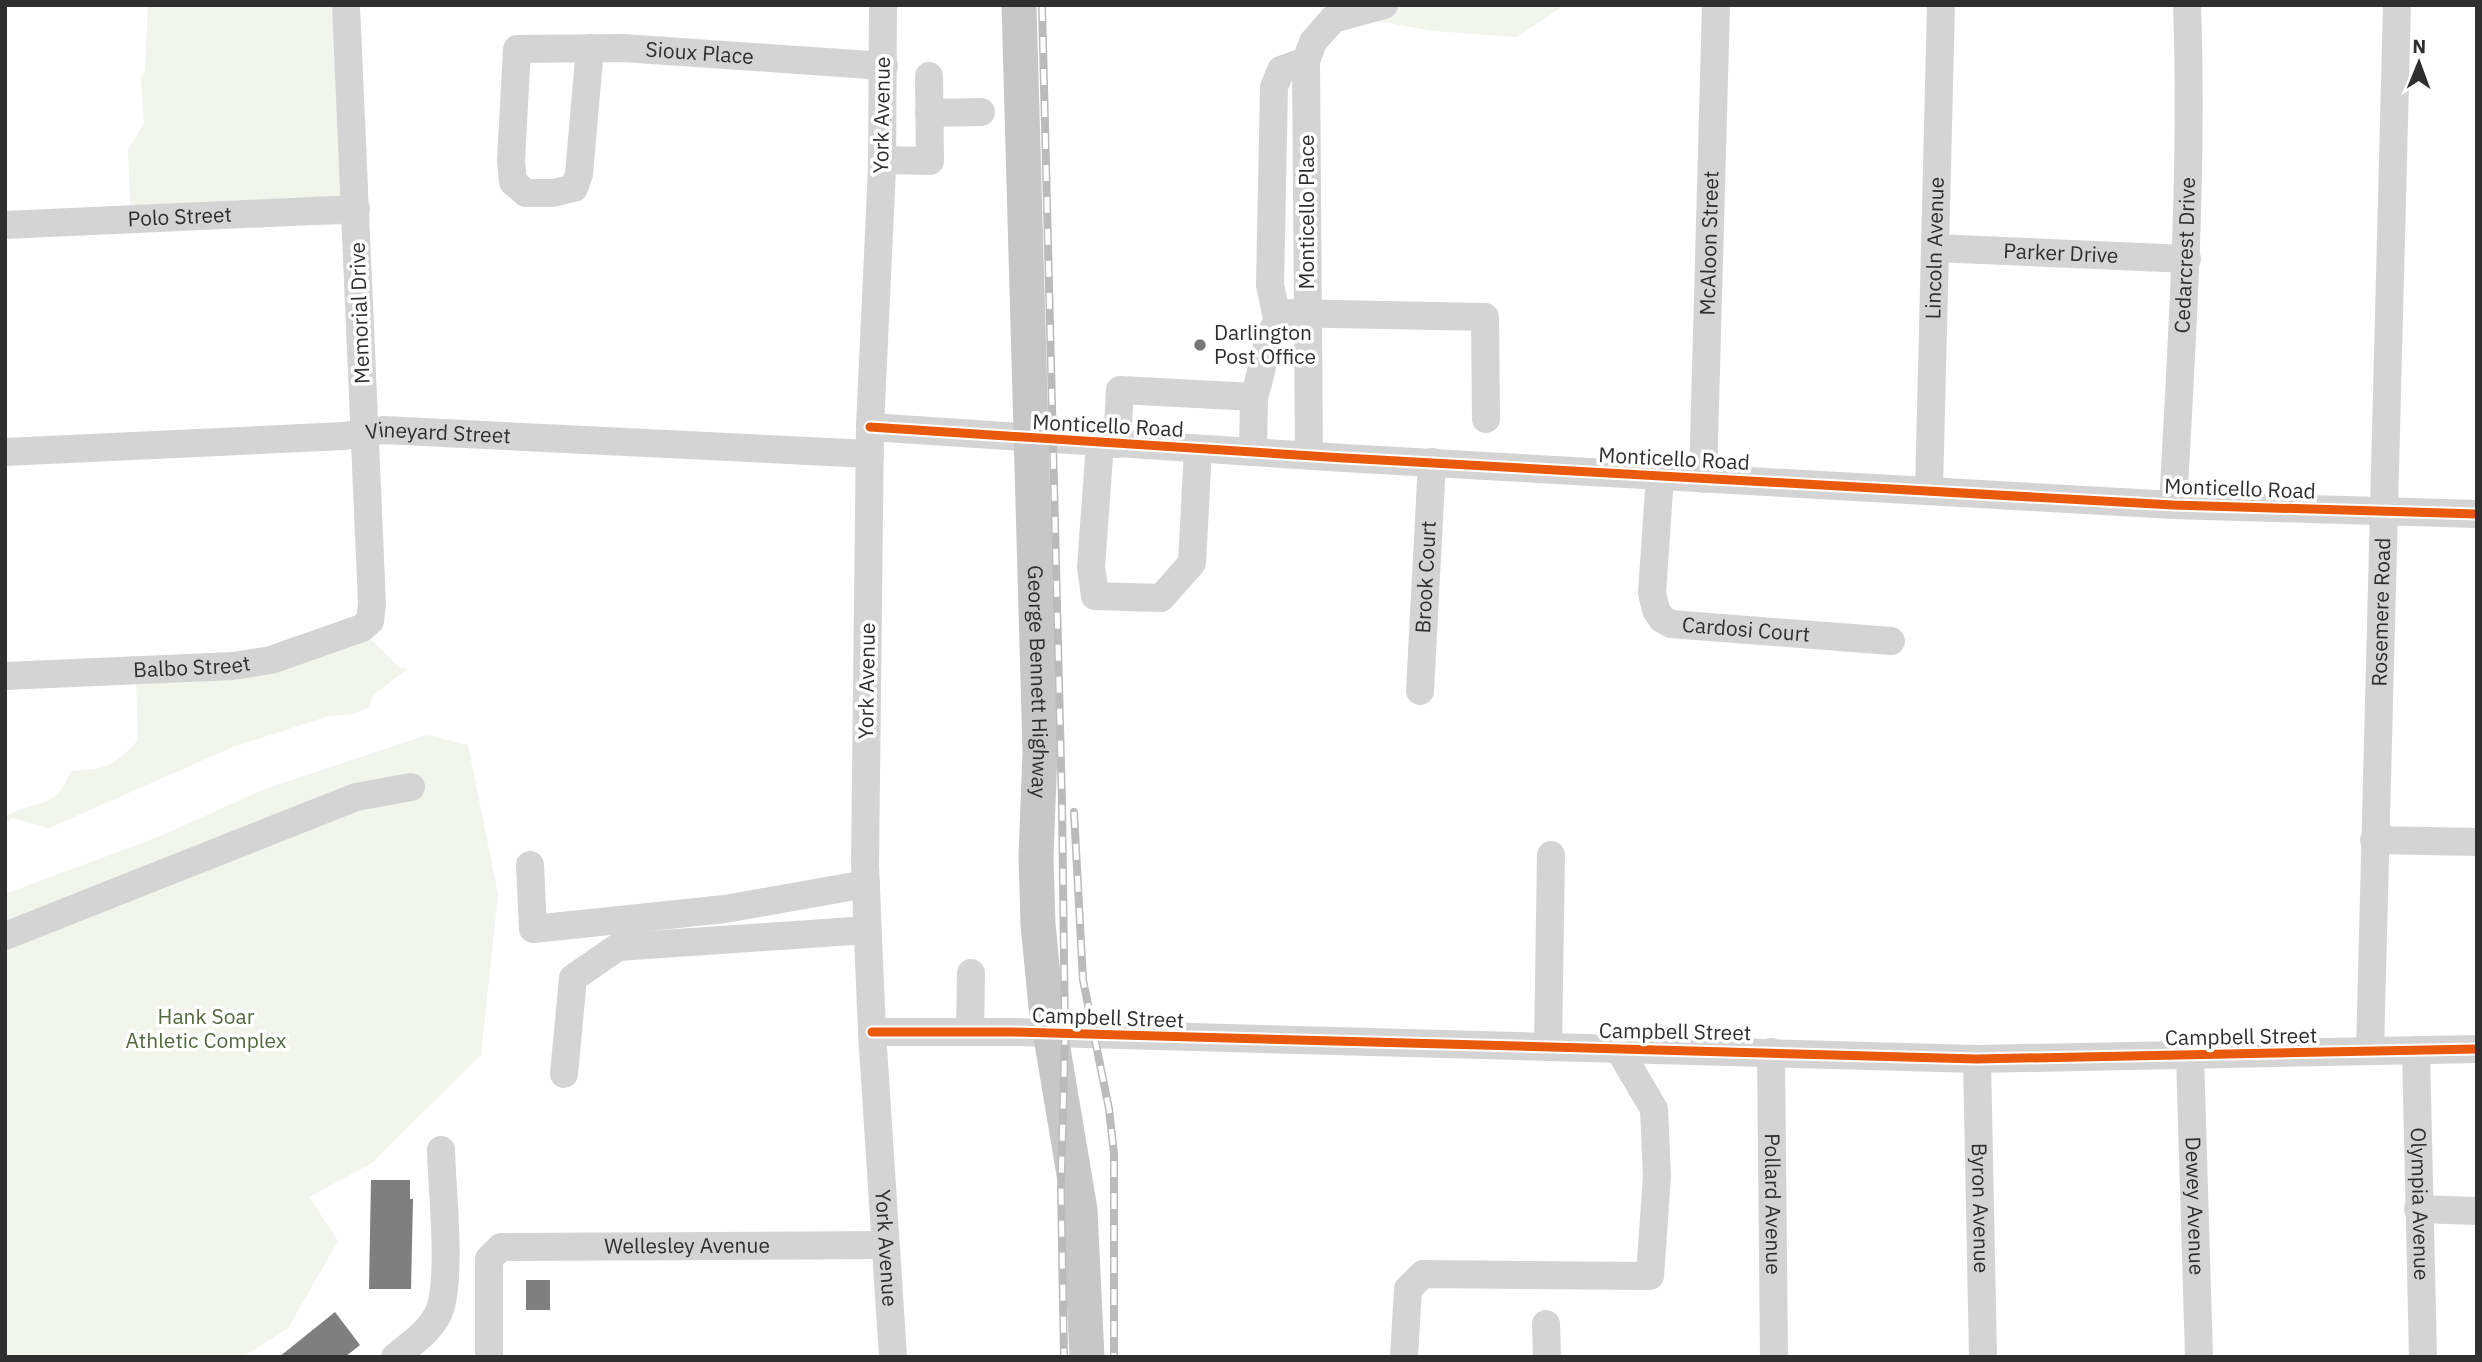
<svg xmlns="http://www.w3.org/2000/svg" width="2482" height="1362" viewBox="0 0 2482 1362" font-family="'IBM Plex Sans',sans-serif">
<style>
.green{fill:#f1f5ec}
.building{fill:#7f7f7f}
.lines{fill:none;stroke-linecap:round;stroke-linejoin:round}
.minor{stroke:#d4d4d4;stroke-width:28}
.major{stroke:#c7c7c7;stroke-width:35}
.rail-casing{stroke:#bbb;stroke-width:8}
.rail{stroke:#fff;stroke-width:5;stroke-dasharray:16;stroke-linecap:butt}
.cycleway-casing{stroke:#fff;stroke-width:13}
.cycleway{stroke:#e8590c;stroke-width:9}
.poi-dot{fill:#787878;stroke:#fff;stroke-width:2.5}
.labels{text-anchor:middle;stroke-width:7;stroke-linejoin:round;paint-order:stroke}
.street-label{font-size:21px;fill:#2f2f2f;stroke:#fff}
.poi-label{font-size:21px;fill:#2f2f2f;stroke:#fff;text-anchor:start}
.park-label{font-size:21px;fill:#52693e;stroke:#fff}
</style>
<rect width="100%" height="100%" fill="#fff"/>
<!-- green -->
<path class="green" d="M148,5h204l2,220 -223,2 -3,-77 16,-27 -3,-44 4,-9z
M1373,5h192l-48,32 -83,-6 -69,-12z
M362,631l38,37 7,1 -33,25 -6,14 -15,6 -24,2 -96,31 -184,81 -37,-10 -7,6v-7c33,-20 49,-4 66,-46 36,-2 42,-4 67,-31l-2,-61z
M427,735l41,10 30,149 -17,161 -109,108 -63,34 29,44 -50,87 -46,29h-237v-463l153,-57 107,-48z"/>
<!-- building -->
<path class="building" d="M371,1180h39v19h3l-2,90h-42z
M526,1280h24v30h-24z
M335,1312l25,33 -15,12h-66z"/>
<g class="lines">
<!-- minor -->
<g class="minor">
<path id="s1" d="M883,5l-1,163 -12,259 -5,438 7,167 21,325"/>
<path d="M1333,19l51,-14"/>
<path id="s2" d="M590,48l-11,126 -5,14 -21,5h-27l-13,-11 -2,-21 6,-112 106,-1 261,18"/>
<path d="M929,113l52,-1"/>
<path d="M882,160l48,1 -1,-85"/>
<path id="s3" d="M5,225l351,-16"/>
<path id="s4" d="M1935,248l252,11"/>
<path d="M1277,318l-7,-33 4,-198 7,-17 25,-9"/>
<path d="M1254,397c8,-21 13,-73 31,-84l200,4 1,102"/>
<path d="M870,427l474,31 829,47 304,9"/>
<path d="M1100,443l-9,124 4,29 66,2 31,-35 6,-114"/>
<path d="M1117,444l3,-54 134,7 -1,55"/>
<path id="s5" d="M5,452l339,-16 39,-6 487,24"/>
<path d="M1309,455l-3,-394 7,-19 20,-23"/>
<path id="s6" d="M1660,476l-8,117 4,17 6,9 9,5 220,17"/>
<path id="s7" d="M1703,479l13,-474"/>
<path id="s8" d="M1929,491l12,-486"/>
<path id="s9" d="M2173,505c9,-167 20,-333 14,-500"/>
<path id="s10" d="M5,676l228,-10 38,-6 91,-32 8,-7 2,-17 -26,-599"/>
<path id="s11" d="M1420,691l12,-229"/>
<path d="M2374,840l103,2"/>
<path d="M530,865l3,64 192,-20 141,-25"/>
<path d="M5,936l351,-139 55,-10"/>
<path d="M872,1032h141l964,27 500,-10"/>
<path d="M970,1032l1,-59"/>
<path d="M1548,1047l3,-192"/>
<path id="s12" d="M2416,1050l7,307"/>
<path id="s13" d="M2370,1051l27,-1046"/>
<path id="s14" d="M1771,1052l3,305"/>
<path id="s15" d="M2190,1056l9,301"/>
<path id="s16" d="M1977,1059l6,298"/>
<path d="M564,1074l9,-96 45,-31 249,-17"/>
<path d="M2418,1209l59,2"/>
<path d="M1546,1324l1,33"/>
<path d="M395,1357c17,-14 40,-29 46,-51 10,-40 1,-114 0,-156"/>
<path id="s17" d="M489,1357v-98l12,-12 383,-2"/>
<path d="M1404,1357l4,-68 15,-15 227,2 7,-100 -3,-67 -36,-61"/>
</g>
<!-- major -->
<path class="major" id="s18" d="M1019,5l21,747 -4,105 2,67 8,83 34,203 7,147"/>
<defs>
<path id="rail" d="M1042,5l20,799 3,231 -4,154 3,168
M1074,812l9,168 26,129 5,45v203"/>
</defs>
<!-- rail casing -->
<use href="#rail" class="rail-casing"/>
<!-- rail -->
<use href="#rail" class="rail"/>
<defs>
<path id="cycleway" d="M870,427l474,31 829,47 304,9
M872,1032h141l964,27 500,-10"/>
</defs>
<!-- cycleway casing -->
<use href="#cycleway" class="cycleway-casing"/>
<!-- cycleway -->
<use href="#cycleway" class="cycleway"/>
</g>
<!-- markers -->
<circle class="poi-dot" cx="1200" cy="345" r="7"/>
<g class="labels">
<!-- street labels -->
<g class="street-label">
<text dy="7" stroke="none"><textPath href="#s2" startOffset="523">Sioux Place</textPath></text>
<text transform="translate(882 115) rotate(-89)" y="7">York Avenue</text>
<text transform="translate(1307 212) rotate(-90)" y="7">Monticello Place</text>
<text dy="7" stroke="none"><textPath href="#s3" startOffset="175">Polo Street</textPath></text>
<text dy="7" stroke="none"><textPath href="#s7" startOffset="236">McAloon Street</textPath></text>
<text dy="7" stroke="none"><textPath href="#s8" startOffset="243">Lincoln Avenue</textPath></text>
<text dy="7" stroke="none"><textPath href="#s4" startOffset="126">Parker Drive</textPath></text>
<text dy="7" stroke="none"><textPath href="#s9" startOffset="250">Cedarcrest Drive</textPath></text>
<text transform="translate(360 313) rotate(-92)" y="7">Memorial Drive</text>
<text transform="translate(1108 426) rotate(3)" y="7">Monticello Road</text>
<text dy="7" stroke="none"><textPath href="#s5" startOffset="434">Vineyard Street</textPath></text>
<text transform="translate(1674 459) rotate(3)" y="7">Monticello Road</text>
<text transform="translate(2240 489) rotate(2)" y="7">Monticello Road</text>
<text dy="7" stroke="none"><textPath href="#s11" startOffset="114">Brook Court</textPath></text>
<text dy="7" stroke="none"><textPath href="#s13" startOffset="439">Rosemere Road</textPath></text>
<text dy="7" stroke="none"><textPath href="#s6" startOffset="231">Cardosi Court</textPath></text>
<text dy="7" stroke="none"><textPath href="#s10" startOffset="187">Balbo Street</textPath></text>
<text transform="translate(867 681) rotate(-89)" y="7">York Avenue</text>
<text dy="7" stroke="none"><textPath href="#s18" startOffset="677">George Bennett Highway</textPath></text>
<text transform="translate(1108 1018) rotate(2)" y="7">Campbell Street</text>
<text transform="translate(1675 1032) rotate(1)" y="7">Campbell Street</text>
<text transform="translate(2241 1037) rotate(-1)" y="7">Campbell Street</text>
<text dy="7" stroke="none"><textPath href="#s12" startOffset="154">Olympia Avenue</textPath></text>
<text dy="7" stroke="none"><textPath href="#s14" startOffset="152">Pollard Avenue</textPath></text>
<text dy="7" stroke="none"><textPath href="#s15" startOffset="150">Dewey Avenue</textPath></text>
<text dy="7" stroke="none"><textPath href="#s16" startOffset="149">Byron Avenue</textPath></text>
<text dy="7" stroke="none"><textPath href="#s17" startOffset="301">Wellesley Avenue</textPath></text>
<text dy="7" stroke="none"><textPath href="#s1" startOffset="1244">York Avenue</textPath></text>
</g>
<!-- poi labels -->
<g class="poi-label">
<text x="1214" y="340">Darlington<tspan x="1214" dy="24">Post Office</tspan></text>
</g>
<!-- park labels -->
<g class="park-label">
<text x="206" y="1024">Hank Soar<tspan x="206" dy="24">Athletic Complex</tspan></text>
</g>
</g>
<!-- border -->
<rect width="2482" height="1362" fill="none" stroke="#2f2f2f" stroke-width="14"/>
<!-- north arrow -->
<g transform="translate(2419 63) rotate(1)" stroke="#ffffff" stroke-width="5" paint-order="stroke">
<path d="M0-5L12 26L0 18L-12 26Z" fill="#2f2f2f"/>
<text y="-10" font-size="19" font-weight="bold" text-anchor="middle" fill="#2f2f2f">N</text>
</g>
</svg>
